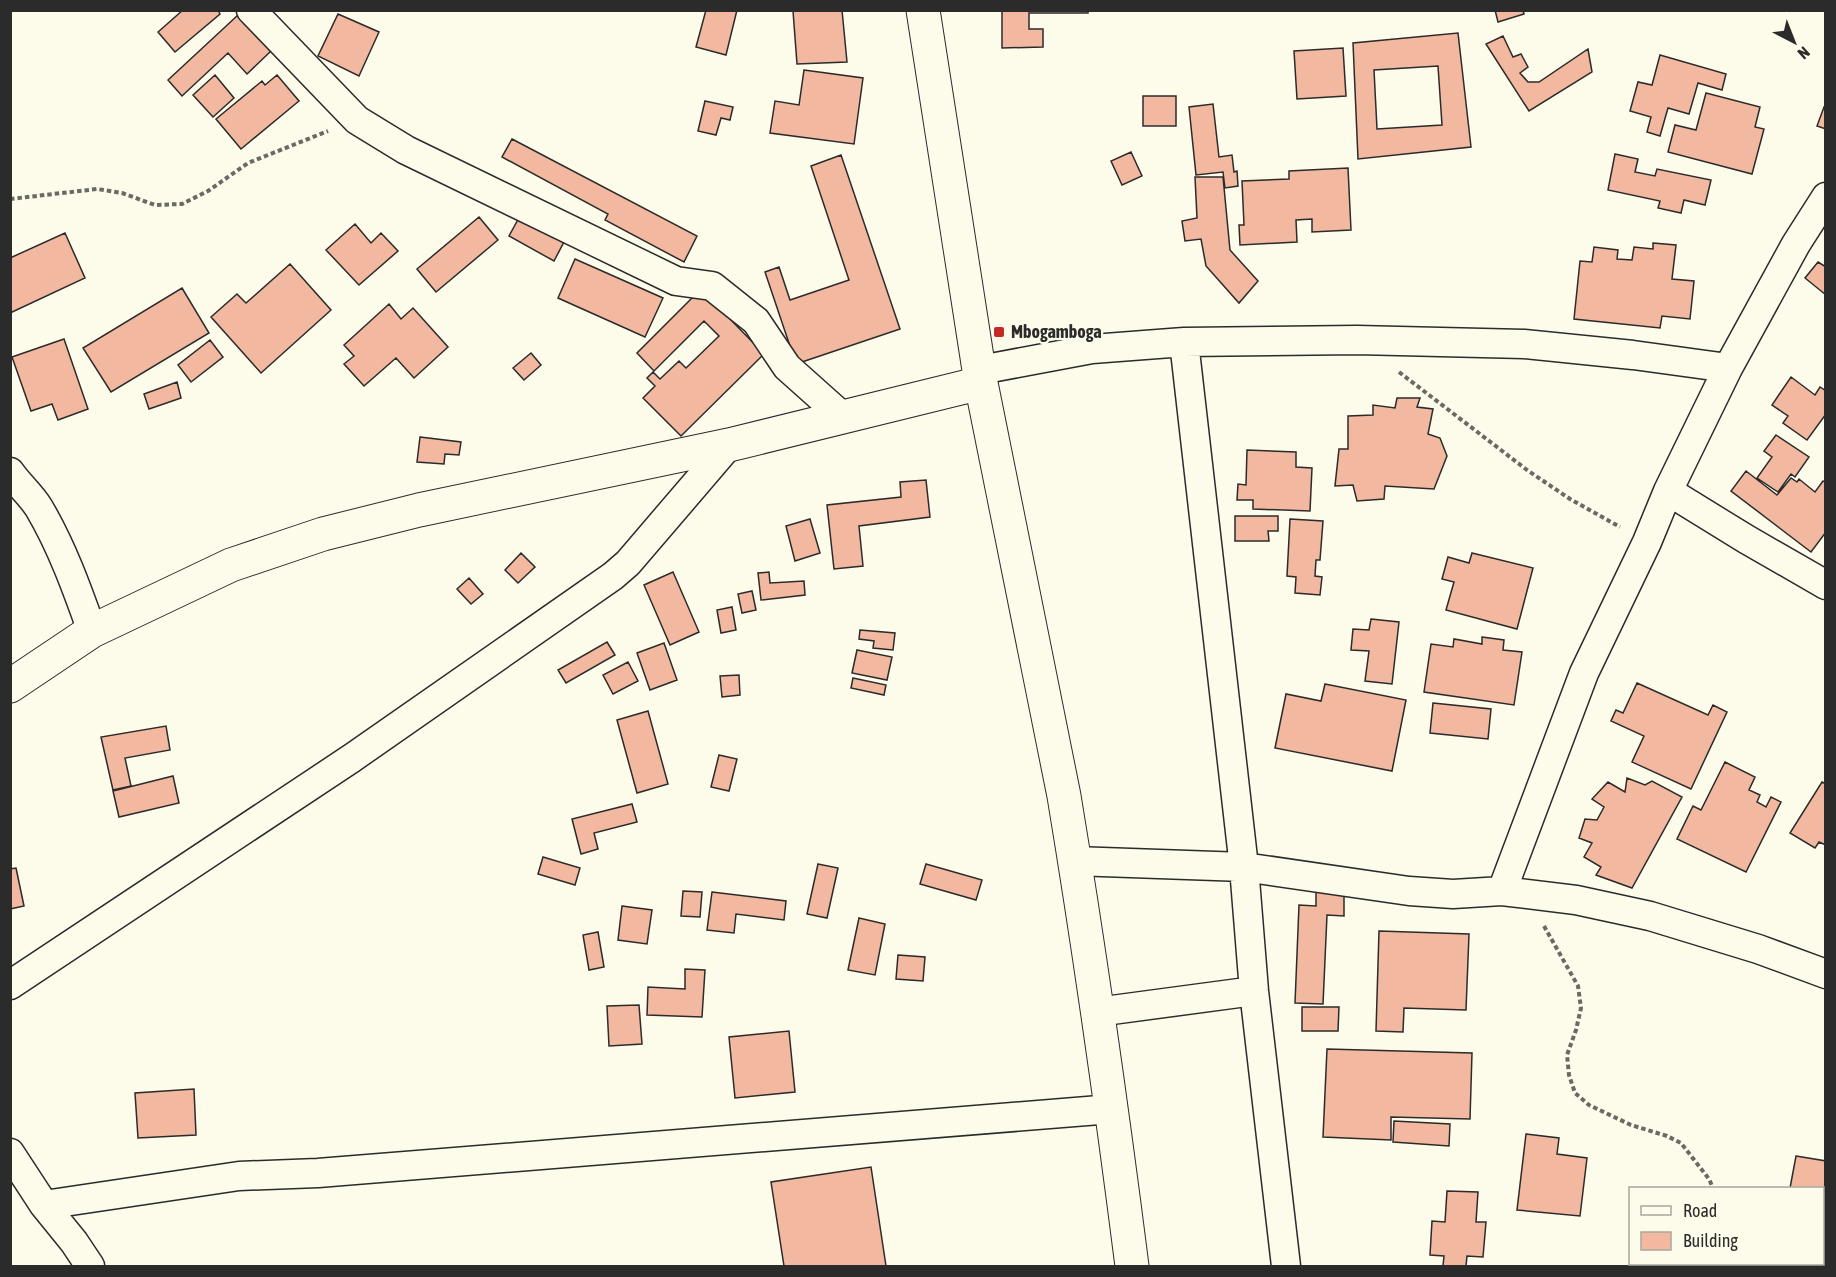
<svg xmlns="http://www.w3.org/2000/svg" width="1836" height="1277" viewBox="0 0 1836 1277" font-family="'Asap Condensed',sans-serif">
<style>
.building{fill:#f2b8a0;stroke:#2b2b2b;stroke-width:1.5;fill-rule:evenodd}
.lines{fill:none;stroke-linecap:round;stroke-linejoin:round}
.street-casing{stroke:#2b2b2b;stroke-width:31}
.secondary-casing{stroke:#2b2b2b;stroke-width:35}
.path{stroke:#6a6964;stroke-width:4;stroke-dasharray:4.5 3;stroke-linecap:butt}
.street{stroke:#fdfbea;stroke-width:28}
.secondary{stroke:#fdfbea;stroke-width:33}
.poi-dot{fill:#c62828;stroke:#fdfbea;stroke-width:2}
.labels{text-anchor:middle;stroke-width:4.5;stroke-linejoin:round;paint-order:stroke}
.poi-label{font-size:18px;font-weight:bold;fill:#2b2b2b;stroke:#fdfbea;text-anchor:start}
</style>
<rect width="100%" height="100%" fill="#fdfbea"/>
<!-- building -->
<path class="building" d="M183,10h35l2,4 -45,38 -17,-20z
M706,10h31l-11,45 -30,-8z
M842,10l5,52 -50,2 -4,-53z
M1002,10h86v3h-59v16h14v18l-41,1z
M1495,10h28l1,4 -26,8z
M338,14l41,18 -20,44 -41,-20z
M238,15l33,36 -24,23 -19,-21 -46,43 -14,-16z
M1458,33l13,114 -113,12 -5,-116zM1438,66l4,59 -65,4 -3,-59z
M1503,36l10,21 8,-3 7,13 -8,6 8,9h11l49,-33 4,23 -63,39 -43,-67z
M1343,48l3,48 -49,3 -3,-48z
M1660,55l66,19 -4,16 -24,-7 -9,31 -21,-6 -8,28 -13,-4 4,-15 -21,-6 8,-29 14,3z
M804,70l59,8 -9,66 -84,-11 5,-32 24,4z
M215,75l19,23 -21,19 -20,-22z
M277,75l22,26 -58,48 -25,-30 46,-38 3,4z
M1706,93l54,14 -5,20 9,2 -12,45 -84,-22 7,-27 21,5z
M1143,96h33v30h-33z
M705,101l28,6 -3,13 -9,-2 -5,17 -18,-4z
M1213,104l6,53 13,-2 2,17 3,-1 1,15 -13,2 -2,-16 -27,3 -7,-68z
M1824,107l2,1v21l-9,-3z
M512,139l185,97 -13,26 -79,-42 3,-6 -106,-57z
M1131,152l11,24 -20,9 -11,-24z
M1615,154l23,5 -3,13 20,4 2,-7 54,11 -6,25 -21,-5 -3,13 -23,-5 2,-7 -52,-11z
M841,155l59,174 -104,35 -31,-92 14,-5 11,33 59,-20 -38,-114z
M1348,168l3,62 -39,2v-13l-16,1 1,22 -57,3 -1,-20h5l-2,-44 47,-2v-8z
M1195,177h28l7,73 28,31 -19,22 -33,-37 -5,-27 -16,2 -3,-20 15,-3z
M520,216l45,24 -11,21 -45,-25z
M479,217l19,23 -62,52 -19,-23z
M355,224l16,19 10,-10 17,18 -39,34 -33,-35z
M65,233l20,45 -75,35v-55z
M1653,243l23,2 -4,34 22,2 -4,38 -28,-3 -2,12 -86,-9 6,-58 12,1 2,-15 24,3 -1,9 15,1 2,-13 19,2z
M575,259l88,39 -18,39 -87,-39z
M1818,262l8,5v28l-21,-17z
M290,264l41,46 -70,63 -50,-56 26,-23 9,9z
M182,288l27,45 -98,59 -28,-44z
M701,289l63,65 -83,82 -38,-38 12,-12 -8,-8 6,-6 7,7 19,-18 7,7 33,-32 -15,-15 -50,50 -17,-18z
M389,304l12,15 12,-11 35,39 -34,31 -18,-20 -32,28 -20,-22 10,-8 -10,-11z
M64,339l24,70 -30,11 -6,-16 -21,7 -19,-54z
M210,340l13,17 -32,25 -13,-17z
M531,353l10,12 -17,15 -11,-12z
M1791,377l24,18 5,-8 6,4v23l-19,26 -24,-17 5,-7 -16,-11z
M177,382l4,16 -32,11 -5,-15z
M1397,398h23l-3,9 16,2 -5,25 12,4 7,18 -13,33 -49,-3 -1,13 -27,2 -4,-16 -18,1 4,-37h9v-33l25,-1v-10l22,3z
M1776,435l33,22 -14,20 -4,-3 -13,18 -21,-14 15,-21 -8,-6z
M420,437l41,5 -2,13 -14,-1 -1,10 -27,-2z
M1247,450l49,2v15l16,1 -2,43 -57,-2v-9h-16l1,-16 8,1z
M1746,471l31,24 14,-17 6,4 2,-3 16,13 8,-11 3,2v49l-15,20 -80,-61z
M926,480l4,37 -71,9 4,40 -29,3 -7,-64 74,-8 -1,-15z
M1235,516h43v15h-10l1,10h-34z
M810,519l10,34 -25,8 -9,-35z
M1290,519l33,2 -3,39h-4l-1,16 7,1 -2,18 -25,-2 1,-16 -9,-1z
M521,553l14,14 -17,16 -13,-13z
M1472,553l61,15 -16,61 -71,-19 8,-28 -12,-3 6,-22 21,6z
M673,572l26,60 -29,13 -26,-60z
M769,572l1,11 34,-2 1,14 -44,5 -3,-27z
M469,578l14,16 -12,10 -14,-15z
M752,591l4,19 -14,3 -4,-19z
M732,607l4,23 -15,3 -4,-23z
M1371,619l28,3 -7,62 -27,-3 4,-30 -18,-1 2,-21 16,1z
M860,630l35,3 -2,17 -20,-2 1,-7 -15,-2z
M1482,637l22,3 -1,10 19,2 -8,53 -90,-13 7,-48 22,3 1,-8 28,5z
M607,642l8,13 -49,28 -8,-13z
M664,643l13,37 -27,10 -13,-37z
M857,650l35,7 -5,23 -35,-7z
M628,662l10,19 -25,13 -10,-19z
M739,675l1,20 -18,2 -2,-21z
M853,678l33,7 -2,10 -33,-7z
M1637,683l71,32 5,-10 14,7 -36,77 -59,-27 12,-26 -33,-15 5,-11 7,3z
M1325,684l81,16 -14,71 -117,-23 11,-54 35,7z
M1433,703l58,6 -3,30 -58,-6z
M648,711l20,73 -31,9 -20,-73z
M166,726l4,24 -45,8 6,28 -18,4 -12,-53z
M719,755l18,4 -8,32 -18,-4z
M1725,762l30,15 -6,13 11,5 -3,7 9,5 5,-10 10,5 -35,70 -69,-33 16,-33 8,4z
M173,776l6,27 -60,14 -6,-26z
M1627,778l18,7 7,-4 30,16 -50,91 -36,-13 5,-8 -17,-10 8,-14 -13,-5 6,-19 12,1 7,-13 -12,-8 16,-17 17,10z
M1822,782l4,2v61l-7,-3 -4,6 -25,-15z
M632,804l5,18 -43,11 4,16 -17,5 -9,-35z
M543,857l37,11 -5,17 -37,-11z
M818,864l20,4 -11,50 -20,-4z
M926,864l56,16 -6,20 -56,-16z
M16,868l8,38 -14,3v-40z
M683,891l19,1 -2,25 -19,-1z
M712,892l74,9 -2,19 -48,-6 -2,19 -27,-3z
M1316,892l28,1v23l-17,-1 -4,89 -28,-1 4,-98 17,1z
M622,906l30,4 -5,34 -29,-4z
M859,918l26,6 -10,51 -27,-5z
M1379,931l90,3 -3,76 -62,-2 -1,24 -27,-1z
M598,932l6,35 -15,3 -6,-35z
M898,955l27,2 -2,24 -27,-2z
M685,969l20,1 -3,47 -55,-2 1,-28 37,2z
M639,1005l3,39 -33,2 -2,-40z
M1302,1007h37l-1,24h-36z
M789,1031l6,61 -60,6 -6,-61z
M1327,1049l145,4 -2,66 -79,-2v23l-68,-3z
M194,1089l2,46 -58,3 -3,-45z
M1394,1121l56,3 -1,22 -56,-4z
M1526,1134l33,4 -2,16 30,4 -7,58 -63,-6z
M1796,1156l30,5v37h-4v-10h-32z
M871,1167l15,99h-102l-13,-84z
M1447,1191l31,1 -2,30h10l-3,35 -16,-1 -1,10h-23l1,-10 -14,-1 2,-34 13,1z
M1822,1213l4,1v52h-33v-2h29z"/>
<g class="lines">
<defs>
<path id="street" d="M251,10l106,110 49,30 270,131 36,5 44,35 31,46 56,50
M1184,342l60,525 10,124 32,275
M980,370l112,-21 92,-7 173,-2 167,4 109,11 95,13
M10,472c9,13 21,23 29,36 23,39 38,81 53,123
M1668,491l78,48 80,46
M1074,861l170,6 165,24 44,3 49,-3 74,9 74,16 108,33 68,25
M1502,891l82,-218 63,-131 21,-51 60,-123 68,-124 30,-47
M10,985l342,-227 261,-182 15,-13 101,-118
M1097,1012l157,-21
M10,1153l34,52 30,37 16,24
M44,1205l195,-29 79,-3 794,-64"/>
<path id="secondary" d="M923,10l58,373 83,413c26,157 48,313 68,470
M10,686l82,-55 139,-66 92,-31 96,-24 310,-65 252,-62"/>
</defs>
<!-- street casing -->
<use href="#street" class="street-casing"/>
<!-- secondary casing -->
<use href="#secondary" class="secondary-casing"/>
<!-- path -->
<path class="path" d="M10,199l87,-10 25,4 33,12 27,-1 26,-13 40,-28 80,-32
M1399,372l128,98 43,29 50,28
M1544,926l34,60 3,22 -5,22 -9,25 2,20 6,18 14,12 42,20 36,11 14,7 28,36 4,9
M1741,1264l1,2"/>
<!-- street -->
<use href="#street" class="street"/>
<!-- secondary -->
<use href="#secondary" class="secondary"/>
</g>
<!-- markers -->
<rect class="poi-dot" x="993" y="326" width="12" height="12" rx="3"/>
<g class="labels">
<!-- poi labels -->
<g class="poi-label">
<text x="1011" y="338">Mbogamboga</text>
</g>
</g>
<!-- border -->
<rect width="1836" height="1277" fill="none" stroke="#2b2b2b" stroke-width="24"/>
<!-- legend -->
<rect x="1629" y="1187" width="195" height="78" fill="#fdfbea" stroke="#a9a89e" stroke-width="1.5"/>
<rect x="1641" y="1206" width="30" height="9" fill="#fdfbea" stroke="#a9a89e" stroke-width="1.5"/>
<text x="1683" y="1217" font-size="18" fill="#2b2b2b">Road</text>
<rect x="1641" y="1232" width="30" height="18" fill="#f2b8a0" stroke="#a9a89e" stroke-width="1.5"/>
<text x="1683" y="1247" font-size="18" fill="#2b2b2b">Building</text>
<!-- north arrow -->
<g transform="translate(1794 42) rotate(138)" stroke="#fdfbea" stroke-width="4.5" paint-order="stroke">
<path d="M0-4.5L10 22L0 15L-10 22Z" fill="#2b2b2b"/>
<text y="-9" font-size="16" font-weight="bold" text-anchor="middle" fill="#2b2b2b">N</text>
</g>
</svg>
